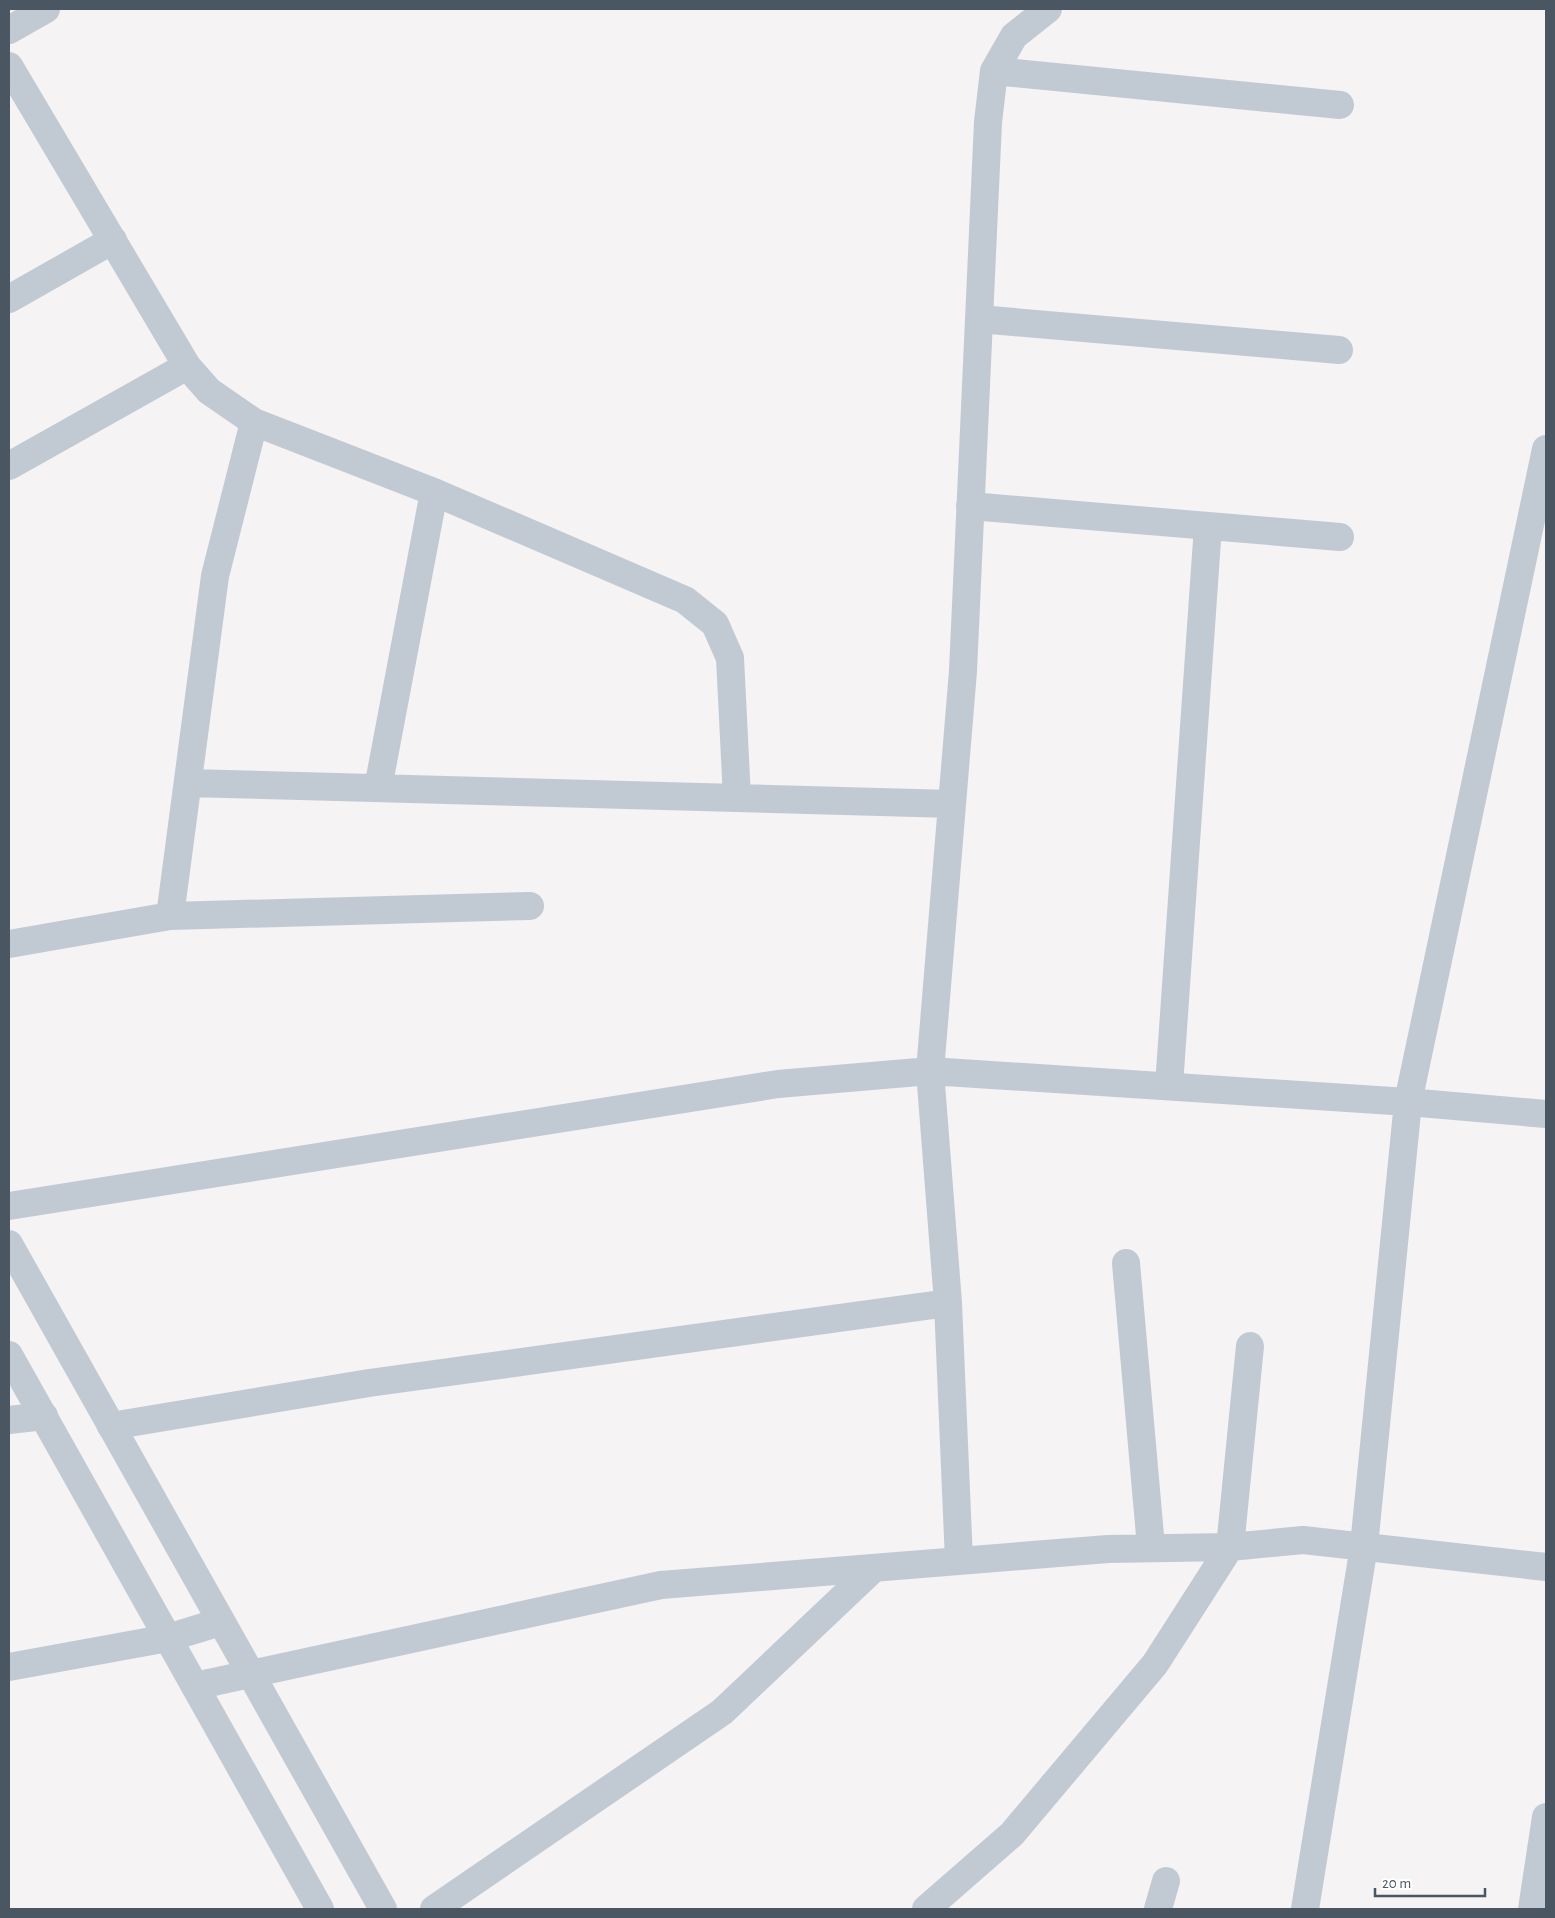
<svg xmlns="http://www.w3.org/2000/svg" width="1555" height="1918" viewBox="0 0 1555 1918" font-family="'Alegreya Sans',sans-serif">
<style>
.lines{fill:none;stroke-linecap:round;stroke-linejoin:round}
.minor{stroke:#c1cad2;stroke-width:28}
.tertiary{stroke:#c1cad2;stroke-width:28}
</style>
<rect width="100%" height="100%" fill="#f5f3f3"/>
<g class="lines">
<!-- minor -->
<path class="minor" d="M9,30l37,-21
M9,66l178,300 22,25 45,31 180,70 251,108 30,24 15,34 7,140 215,6
M994,71l346,34
M9,299l104,-59
M979,319l360,31
M9,466l178,-100
M970,506l370,31
M188,783l549,15
M378,788l56,-296
M170,916l45,-340 39,-154
M9,944l161,-28 360,-10
M1169,1086l39,-560
M9,1206l769,-122 152,-13 478,31 138,12
M1126,1263l25,284
M9,1420l35,-4
M111,1426l258,-43 579,-80
M959,1561l-11,-258 -18,-232 33,-400 25,-549 6,-51 20,-35 34,-27
M9,1667l159,-29 52,-16
M195,1686l466,-101 447,-36 122,-2 73,-7 243,27
M434,1909l288,-197 152,-144
M926,1909l86,-75 143,-170 75,-117 20,-201
M1158,1909l8,-28
M1305,1909l59,-363 44,-444 138,-653
M1532,1909l14,-92"/>
<!-- tertiary -->
<path class="tertiary" d="M9,1244l374,665
M9,1355l311,554"/>
</g>
<!-- border -->
<rect width="1555" height="1918" fill="none" stroke="#4a5661" stroke-width="20"/>
<!-- scale -->
<path d="M1375 1888v8h110v-8" fill="none" stroke="#4a5661" stroke-width="2.5"/>
<text x="1382" y="1888" font-size="15" fill="#4a5661" stroke="#ffffff" stroke-width="4" paint-order="stroke">20 m</text>
</svg>
